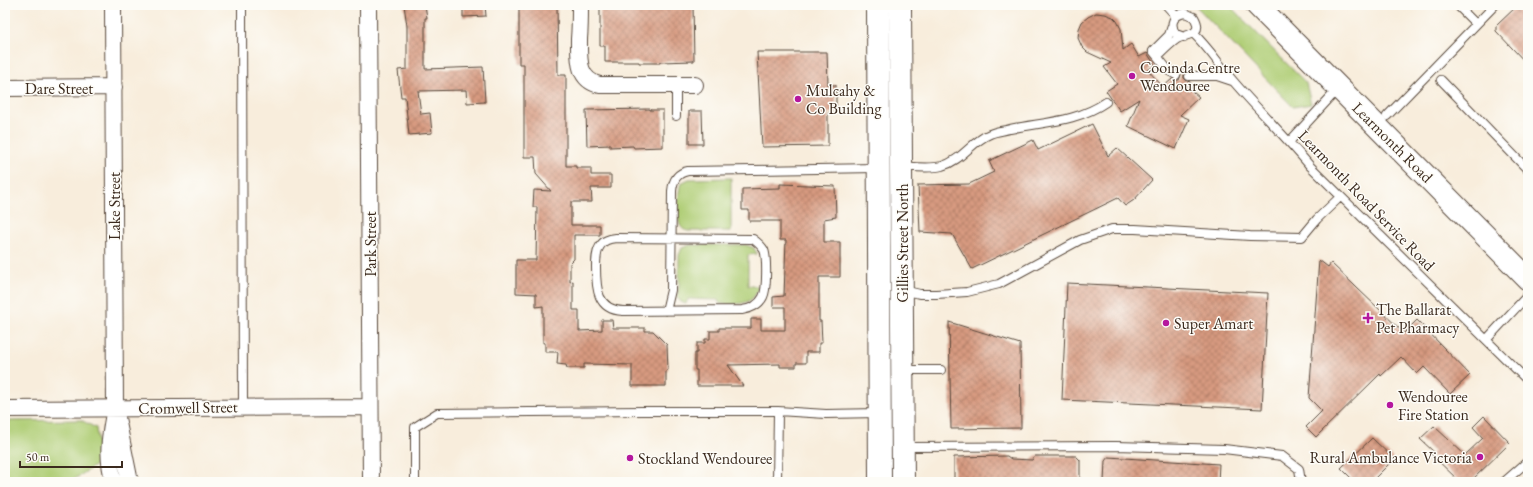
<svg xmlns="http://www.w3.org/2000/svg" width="1533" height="487" viewBox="0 0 1533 487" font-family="'EB Garamond',serif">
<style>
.green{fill:#afcd74;stroke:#757c49}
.building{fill:url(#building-cross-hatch)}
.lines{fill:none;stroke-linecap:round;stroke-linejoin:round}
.service-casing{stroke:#57473a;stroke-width:10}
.minor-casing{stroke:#57473a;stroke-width:18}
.secondary-casing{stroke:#57473a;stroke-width:24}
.service{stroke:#fff;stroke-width:8}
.minor{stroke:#fff;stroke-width:16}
.secondary{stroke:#fff;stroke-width:22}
.poi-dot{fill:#b5179e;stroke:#fdfcf7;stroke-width:1.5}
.labels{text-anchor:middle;stroke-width:3;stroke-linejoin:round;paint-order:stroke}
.poi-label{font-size:16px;fill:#3b2a1e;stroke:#fdfcf7;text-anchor:start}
.street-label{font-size:16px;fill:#3b2a1e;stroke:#fdfcf7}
</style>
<defs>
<pattern id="building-cross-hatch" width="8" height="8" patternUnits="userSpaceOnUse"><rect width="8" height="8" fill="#d79a80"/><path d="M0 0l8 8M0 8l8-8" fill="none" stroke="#b07e68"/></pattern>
</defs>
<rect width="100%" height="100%" fill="#fdfcf7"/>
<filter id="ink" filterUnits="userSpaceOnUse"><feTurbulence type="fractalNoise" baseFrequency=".025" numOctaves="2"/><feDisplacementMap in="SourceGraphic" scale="8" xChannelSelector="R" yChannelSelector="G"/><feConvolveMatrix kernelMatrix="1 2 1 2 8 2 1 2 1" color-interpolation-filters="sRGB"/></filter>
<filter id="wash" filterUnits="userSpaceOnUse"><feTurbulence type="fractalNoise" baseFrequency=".012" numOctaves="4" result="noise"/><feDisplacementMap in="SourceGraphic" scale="16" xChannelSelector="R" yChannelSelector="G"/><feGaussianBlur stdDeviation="0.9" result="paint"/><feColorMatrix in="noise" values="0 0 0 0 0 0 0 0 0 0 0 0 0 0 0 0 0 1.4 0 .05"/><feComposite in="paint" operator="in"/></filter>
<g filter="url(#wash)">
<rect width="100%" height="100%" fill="#f8eddc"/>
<!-- green -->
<path class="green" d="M1195,5h34l77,78 5,21 -18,3z
M731,178v53h-43c-4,-1 -6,-2 -8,-6 -3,-6 -2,-36 1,-42l8,-4z
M690,245h56l8,3 3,6 -9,1v31h10c-2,20 -22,18 -37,18l-2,-1 -1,-3 -30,-1 -2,5 -5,-2 -4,-5 2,-11v-31l3,-7z
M81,420l15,8 2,16 -2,21 -26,17h-65v-61z"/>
<g id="blocks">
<!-- building -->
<path class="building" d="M404,5h21l2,13h-2v51l58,-2 2,35 -18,1 -1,-13 -48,1 3,23 9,-1 2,20 -23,2 -4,-38h-4l-3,-27 9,-1v-43z
M463,5h22l1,11 -23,1z
M519,5h38l1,70h8v91h10v2h15v7h20v13h-20l1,14h-21v23h29v10h-26v24l-4,4v19l3,-1v29h6v21l23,-1v-10h10l1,8h32v3h8l14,14 1,25 -2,1v15h-34v-21l-48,-1v4h-17l-1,-3 -9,-1 1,-12h-13v-9h-2v-37l-7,1v-13l-20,-1v-33h20l1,-53h-4l1,-17 17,1 -15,-17 -1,-17h-11v-93h-5z
M600,5h93l1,56 -34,1v1h-21v-1h-34v-16h-5z
M1518,5h10v60l-32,-34v-5z
M1096,13l9,1 8,3 4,4 4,8 2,21 8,-6 8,13 8,-4 8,12 -7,5 15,17 9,-8 4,1h3l2,-5 -1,-3 6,-6 1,5 -3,3v4l3,3 3,1 3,10 6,5 -19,18 9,4 -13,30 -48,-23 11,-27 -19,12 -14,-20 11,-7 -13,-17 7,-4 -24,-11 -5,-5 -4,-9 1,-9 3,-7 6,-5z
M757,52h70l1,33h8v28h-8v33l-66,1z
M650,109v1h13v37l-29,1 -1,-2 -23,1v-2l-23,1 -1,-36z
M689,111h13l1,33h-14z
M1092,124l16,32 9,-8 35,32 -18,20 -9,6 -7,-8 -146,71 -20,-35 -32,-2 -2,-47 51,-1 25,-12 -5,-11 44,-21 5,10z
M780,184l55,2 1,31 -12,2v23h16v35h-21v44h2l1,22h-3v9h-13v11h-10v4h-16v-3l-52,1 15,21h-46v-16h-2v-17h2v-10h8v-4h5v-8h9v-3h32v-9h10v11h24v-23h-12v-10l11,-1 2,-56h-6v-19h-31v-11h-7v-21l38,-1z
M1319,260l9,7 3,-4 73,70 13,-13 53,55 -20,19 -26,-27 -7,7 -16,-17 -20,19 -1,-2 -64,63 -10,-10 16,-16 -13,-13z
M1067,283l201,10 -6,116 -200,-9z
M949,322l71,22 1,84 -70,1z
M1484,416l26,27 -40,39h-10l-29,-28 3,-2 -14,-13 14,-13 31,29 18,-17 -10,-11z
M1372,438l22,21 -23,23h-16l-14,-14z
M1007,456l4,3 21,1 3,-4h41l4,4v22h-126v-25z
M1108,457l111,7 -1,18h-114l1,-21z"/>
</g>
</g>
<g filter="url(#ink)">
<use href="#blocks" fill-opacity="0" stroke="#57473a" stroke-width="1"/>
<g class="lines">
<defs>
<path id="service" d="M242,5l1,402
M1166,5l10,11
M1457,5l19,19
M1172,26l-3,9 -16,16 16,20 7,4
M1193,33c16,15 27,33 41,49 25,29 52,55 76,84l218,215
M1158,56c6,-6 12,-12 19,-17 8,-5 28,-3 17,-22l-9,-4c-12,2 -16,11 -9,21l8,3
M1189,76h28l15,5
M1441,80l87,90
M676,116v-31
M1387,116l108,-111
M1290,141l48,-52
M902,166c13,1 27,3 40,0 19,-5 30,-25 48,-32 6,-3 13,-3 20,-5 34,-7 67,-7 96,-27
M616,238l137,1c4,3 8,6 11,11 3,7 3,40 -1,47 -4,8 -13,12 -21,13l-119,1c-26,-1 -27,-23 -27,-44 0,-7 0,-15 4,-21 4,-6 9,-7 16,-8z
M903,290l17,4h16l31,-2 32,-8 81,-44 32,-11h23l115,7 52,1 15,-18 23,-22
M666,311l5,-21 1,-99c1,-11 5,-18 16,-20l189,-3
M1487,339l41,-44
M904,370h37
M904,447l212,-1 108,3 58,7 17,13 2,13
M415,482v-55l22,-14 207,-2h134l48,3 53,-1
M777,482l1,-71
M1504,482l24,-21"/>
<path id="minor" d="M113,5l2,403 15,74
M368,5l3,477
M580,5c0,11 0,23 -1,34 0,19 -2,41 21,46h95
M5,88l109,-1
M5,409l365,-2
M113,419c-4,22 -6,41 1,63"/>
<path id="secondary" d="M878,5l2,477
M900,5l3,477
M1257,5l271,274"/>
</defs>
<!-- service casing -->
<use href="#service" class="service-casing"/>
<!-- minor casing -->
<use href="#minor" class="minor-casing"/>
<!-- secondary casing -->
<use href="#secondary" class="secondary-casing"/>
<!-- service -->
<use href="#service" class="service"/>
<!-- minor -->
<use href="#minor" class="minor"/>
<!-- secondary -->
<use href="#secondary" class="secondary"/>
</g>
</g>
<!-- markers -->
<g class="poi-dot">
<circle cx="1132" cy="76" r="4"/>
<circle cx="798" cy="99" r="4"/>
<path d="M1366 312h4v4h4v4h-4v4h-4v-4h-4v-4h4z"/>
<circle cx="1166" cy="323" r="4"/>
<circle cx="1390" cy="405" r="4"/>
<circle cx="1480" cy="457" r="4"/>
<circle cx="630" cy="458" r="4"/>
</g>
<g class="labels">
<!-- poi labels -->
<g class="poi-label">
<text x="1140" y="73">Cooinda Centre<tspan x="1140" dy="18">Wendouree</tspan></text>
<text x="806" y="96">Mulcahy &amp;<tspan x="806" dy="18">Co Building</tspan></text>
<text x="1376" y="315">The Ballarat<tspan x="1376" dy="18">Pet Pharmacy</tspan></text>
<text x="1174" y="329">Super Amart</text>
<text x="1398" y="402">Wendouree<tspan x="1398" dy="18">Fire Station</tspan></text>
<text x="1472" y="463" text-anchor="end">Rural Ambulance Victoria</text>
<text x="638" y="464">Stockland Wendouree</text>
</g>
<!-- street labels -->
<g class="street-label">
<text x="59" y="94">Dare Street</text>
<text transform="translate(1393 142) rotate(45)" y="6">Learmonth Road</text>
<text transform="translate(1367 200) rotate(46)" y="6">Learmonth Road Service Road</text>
<text transform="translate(114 206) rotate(-90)" y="6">Lake Street</text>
<text transform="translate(902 243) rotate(-90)" y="6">Gillies Street North</text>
<text transform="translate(370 244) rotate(-90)" y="6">Park Street</text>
<text transform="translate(188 407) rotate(-1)" y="6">Cromwell Street</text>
</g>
</g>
<!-- margin -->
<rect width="1533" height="487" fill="none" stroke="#fdfcf7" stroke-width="20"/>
<!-- scale -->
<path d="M20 461v6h102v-6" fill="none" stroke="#3b2a1e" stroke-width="2"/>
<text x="26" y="461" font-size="12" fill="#3b2a1e" stroke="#fdfcf7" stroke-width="3" paint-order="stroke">50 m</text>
</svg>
